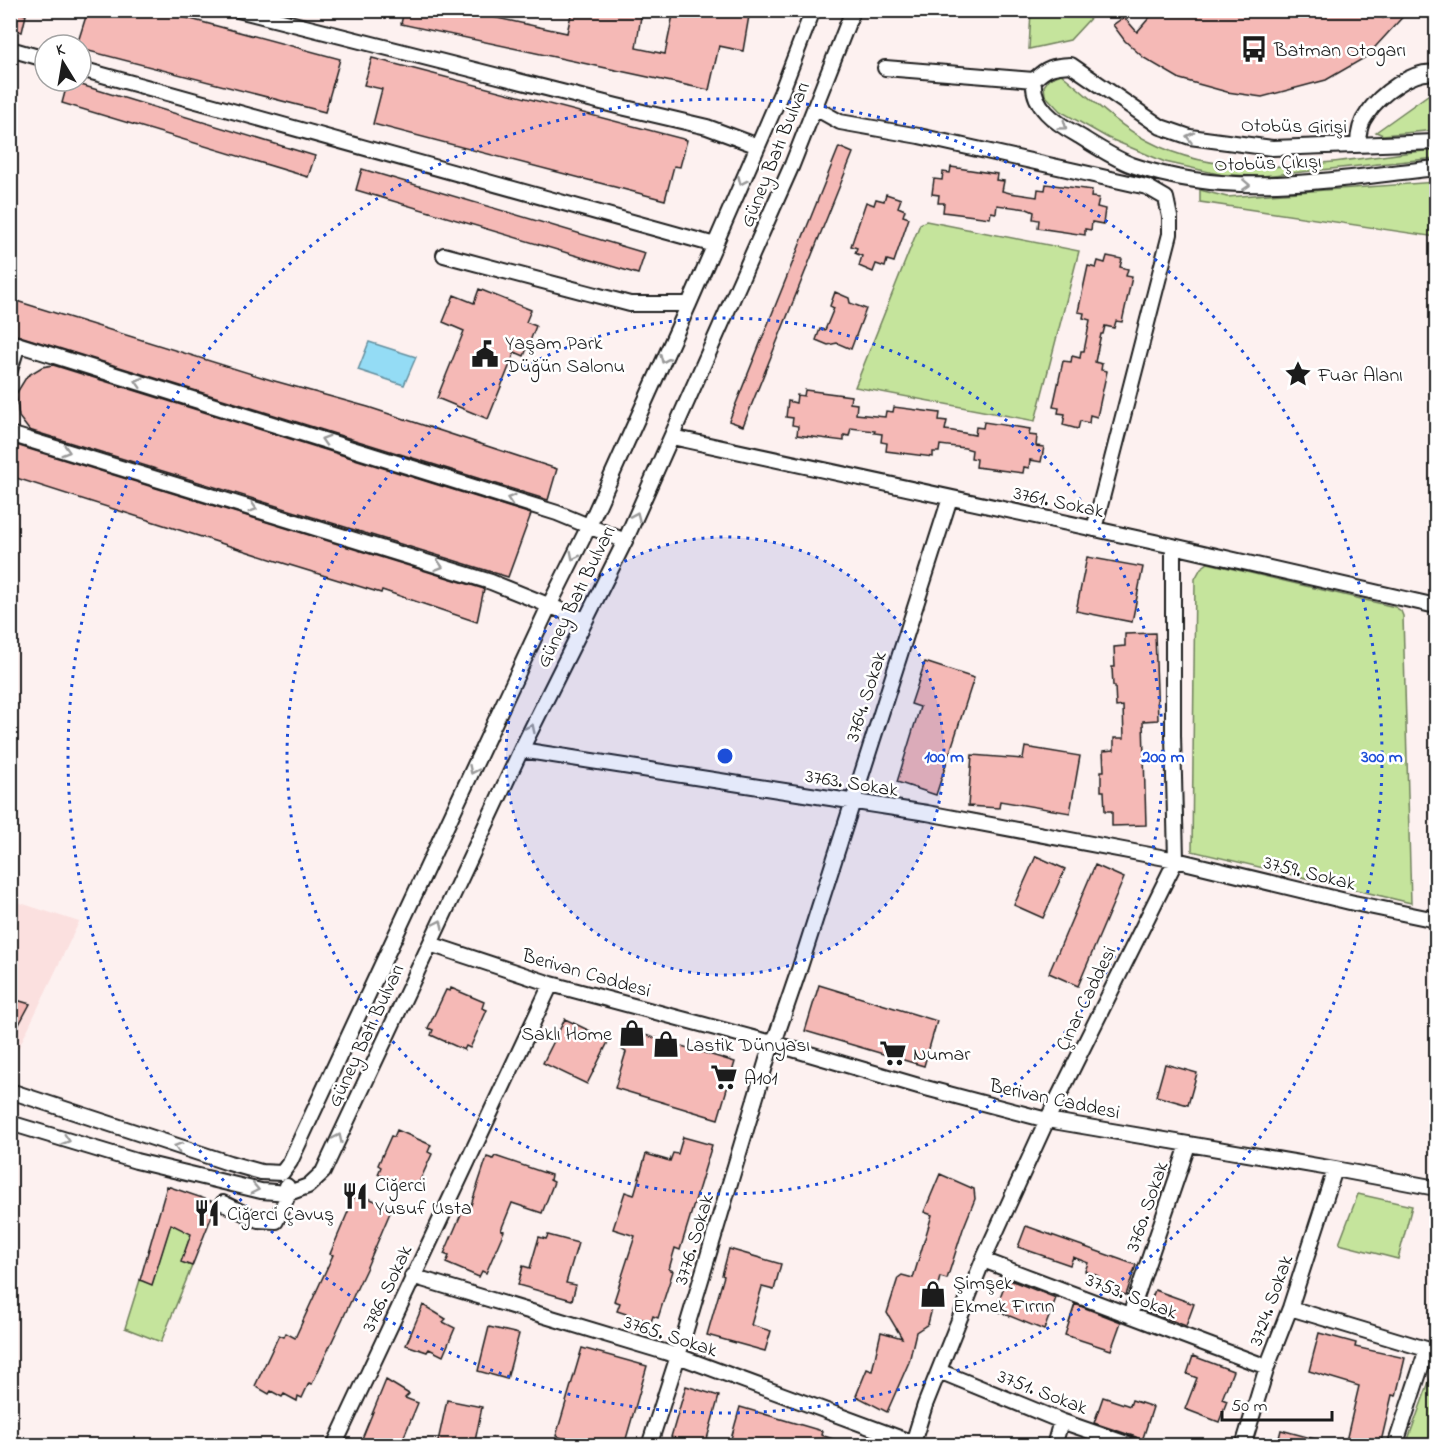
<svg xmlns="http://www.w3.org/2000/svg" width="1447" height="1456" viewBox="0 0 1447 1456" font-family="'Indie Flower',sans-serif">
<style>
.built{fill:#fbe0df}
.green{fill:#c5e49c;stroke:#70805c;stroke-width:1.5}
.water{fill:#94dcf5;stroke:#648f9e;stroke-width:1.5}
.building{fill:#f5b9b6;stroke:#1c1c1c;stroke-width:1.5}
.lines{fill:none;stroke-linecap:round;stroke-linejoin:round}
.minor-casing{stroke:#1c1c1c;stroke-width:18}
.minor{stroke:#fff;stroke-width:14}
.oneway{stroke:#999}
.ring{fill:none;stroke:#1d4ed8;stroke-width:3;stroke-dasharray:3 6}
.labels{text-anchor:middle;stroke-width:5;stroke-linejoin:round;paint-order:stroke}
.poi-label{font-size:20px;fill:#1c1c1c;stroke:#fff;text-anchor:start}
.street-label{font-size:20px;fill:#1c1c1c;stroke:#fff}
.centre{fill:#1d4ed8;stroke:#fff;stroke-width:3}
.ring-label{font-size:18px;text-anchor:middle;font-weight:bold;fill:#1d4ed8;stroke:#fff;stroke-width:5;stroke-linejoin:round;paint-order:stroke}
</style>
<rect width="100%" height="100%" fill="#fdf1f0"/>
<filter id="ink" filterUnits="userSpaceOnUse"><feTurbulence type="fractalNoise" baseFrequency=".0167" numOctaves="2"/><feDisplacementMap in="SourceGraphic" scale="12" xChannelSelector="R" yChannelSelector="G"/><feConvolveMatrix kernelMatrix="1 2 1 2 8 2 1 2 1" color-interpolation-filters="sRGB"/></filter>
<g filter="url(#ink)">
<!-- built -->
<path class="built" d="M11,900l68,22 -68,142z"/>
<!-- green -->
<path class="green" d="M1031,11v-1l66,1 -27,29 -41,9z
M1061,74c29,23 53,49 87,67 88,47 195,16 288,9v8l-174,18 -39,-1 -58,-13 -57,-24 -48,-27 -15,-16 -1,-9 5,-7z
M1436,94v36l-53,5 -7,-3 52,-37z
M1436,182v55l-236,-35v-12l27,7z
M926,221l153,30 -44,170 -180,-34 65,-163z
M1208,563l187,44 6,4 2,5 8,287 -219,-52 3,-272 6,-11z
M1358,1194l54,12 -14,53 -59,-15z
M172,1219l19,15 -9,27 10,5 -31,76 -36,-14 15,-48 12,4z
M1434,1368l2,1v76h-30z"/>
<!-- water -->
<path class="water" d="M369,342l47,15 -12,28 -46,-15z"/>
<!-- building -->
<path class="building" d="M10,10l16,5 -4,17 -12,-3z
M88,10h69l183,49 -15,53 -244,-63v-4h-4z
M404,10h56l107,23 5,-23h70l-6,38 29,6 9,-44h76l-7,41 -24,-5 -10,44 -308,-66z
M1156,10h219l8,8 6,-8h20l-43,47 -40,23 -64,17 -35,-5 -47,-13 -36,-21 -19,-17 -12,-16 11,-8 13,15z
M372,58l315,82 -7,27 -6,-1 -9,34 -292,-76 9,-35 -18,-4z
M68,81l247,75 -7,21 -246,-74z
M839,147l14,6 -110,273 -14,-5z
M951,167l46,7 -1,6 8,1 -2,10 8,2 27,4 1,-8 7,1 1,-6 46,6 -1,7 8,1 -2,9 8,2 -2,15 -11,-2 -1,8 -6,-1v6l-47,-7 1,-8 -6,-1 1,-7 -7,-3 -30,-4 -1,8 -5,-1 -1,6 -47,-6 1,-9h-6l1,-8 -7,-1 2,-15 8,1 1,-8 7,1z
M362,169l283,84 -7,21 -282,-84z
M886,194l15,5 -3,8 7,3 -2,6 6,2 -15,44 -7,-2 -2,7 -9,-3 -3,8 -14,-6 3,-10 -7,-3 2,-5 -6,-2 15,-44 8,3 2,-6 8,2z
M1107,256l15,3 -2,8 8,2 -2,7 6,1 -10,45 -6,-1 -2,7 -9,-2 -2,8h-2l-6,28 7,2 -1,6 6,1 -10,46 -7,-2 -1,8 -9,-2 -2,8 -15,-4 2,-11 -7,-1 1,-5 -6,-1 10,-46 8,1 1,-6 8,2 1,-7h3l6,-31 -7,-2 1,-5 -6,-1 10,-46 8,2 2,-7 7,2z
M479,289l52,21 -5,12 10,4 -12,30 -9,-4 -27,67 -51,-21 27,-67 -21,-9 11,-27 20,8z
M835,292l14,6 1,5 16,6 -15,40 -14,-6 -9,2 -12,-5 4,-11 5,1 9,-22 -4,-2z
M10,299l261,81 97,27 189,62 -9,31 -538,-167z
M53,365l478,149 -23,63 -479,-147 -10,-13 -3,-23 11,-18 15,-9z
M805,390l46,6 -1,7 7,1 -1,10 29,3 1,-6 7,1 1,-5 46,6 -1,7 8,1 -2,9 8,1 22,4 1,-8 7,1 1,-6 46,7 -1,6 8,1 -1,10 8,1 -3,15 -11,-2 -1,8 -5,-1 -1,6 -47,-6 1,-8 -6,-1 1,-8 -7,-2 -25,-3 -1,7h-6v5l-47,-6 1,-8 -6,-1 1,-8 -8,-1 1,-2 -24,-3 -2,8 -5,-1v6l-47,-6 1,-9 -6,-1 1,-7 -7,-1 2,-16 8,2 1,-8 7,1z
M16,445l468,144 -7,33 -95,-32 -1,3 -98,-30 -273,-87v-10z
M1087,557l56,10 -11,55 -56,-11z
M1155,633l3,87 -15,1 3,104 -34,1v-15h-7l-1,-20h-3v-20h3l-1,-20 11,-1v-12h10l-1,-32 -7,1 -1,-21h-2l-1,-19h3l-1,-20 11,-1v-12z
M925,662l49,16 -38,117 -39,-13 23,-75 -9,-3z
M1025,747l55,9 -10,57 -70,-12 -1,7 -31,-2 4,-51 51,4z
M1036,856l29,13 -22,49 -29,-13z
M1095,865l29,13 -46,108 -29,-13z
M819,985l118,36 -13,45 -119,-35z
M451,988l33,14 -2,6 5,2 -17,38 -4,-2 -2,4 -33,-15 2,-5 -5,-2 18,-38 4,1z
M10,998l20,6 -20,37z
M565,1019l44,21 -22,44 -44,-21z
M628,1030l107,32 -17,57 -103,-31 11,-36 -5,-3z
M1165,1064l32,9 -9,32 -32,-9z
M397,1130l34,15 -3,7 4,2 -15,33 -6,-3 -2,4 -31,-14 3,-7 -3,-2 13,-29 3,1z
M683,1137l29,8 -32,105 -5,-2 -6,21 4,2 -15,47 -5,-2 -2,6 -34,-11 3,-8 -6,-2 21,-65 -22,-7 12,-37 9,3 12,-41 24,7 3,-8 5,1z
M495,1156l56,19 -1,5 4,2 -12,31 -30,-10 -11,27 3,1 -18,42 -4,-2 -3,6 -33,-14 3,-7 -5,-2 18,-42 4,2 4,-6 17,-51 6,2z
M940,1174l34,15 1,10 -12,30 -16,50 -7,-2 -12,47 -12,8 -7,30 -22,50 -31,-16 11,-27 5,2 9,-39 21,6 -15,-25 11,-35 4,-3 11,3 19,-63 -8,-3z
M167,1186l47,16 1,6 -23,58 -11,-4 10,-28 -20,-10 -19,61 -12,-5z
M356,1193l36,15 -26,61 -54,115 -3,-1 -7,15 -4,-2 -1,5 -13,-7 -2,3 -11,-6 -2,3 -14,-8 24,-51 5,2 2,-4 9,5 38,-83 -3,-1z
M1026,1226l110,39 -10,30 -31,-10 3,-9 -13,-5 3,-8 -15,-6 -3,8 -52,-18z
M548,1235l30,8 -12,40 10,2 -4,15 -54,-15 5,-19 7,2 9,-31 7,2z
M729,1249l52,15 -7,26 -12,-3 -11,38 20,6 -6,20 -58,-16 17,-59 -2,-1z
M1007,1279l49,19 -12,32 -49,-20z
M1155,1290l39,14 -8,22 -39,-15z
M1075,1304l46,18 -10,28 -46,-15z
M423,1305l23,14 -3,3 12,6 -12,28 -14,-7 -2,3 -21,-7z
M489,1327l30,7 -12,45 -29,-8z
M1319,1333l37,10 -1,4 50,11 -9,38 -4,-1 -12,51h-14l-20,-5 13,-55 -50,-15z
M582,1348l65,18 -23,80h-34l-34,-10z
M1193,1356l40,15 -11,28 5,2 -8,21 -34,-13 12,-31 -10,-4z
M386,1380l23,14 -4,4 13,5 -18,43h-41z
M686,1386l33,10 -14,50 -34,-9z
M1103,1397l27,9 2,-6 21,7 -11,34 -6,-4 -42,-14z
M447,1400l35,7 -8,39h-37z
M740,1407l82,24 -1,4 24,8 -1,3h-115z
M1281,1430l45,12 -1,4h-48z"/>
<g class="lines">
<defs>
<path id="minor" d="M238,10l379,96 90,21 51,19
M10,49l35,10
M885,68l149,12
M81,69l634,176
M1034,80c-3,26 22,43 42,54 18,11 37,24 56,31 101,35 202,14 304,3
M1034,80c13,-13 19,-14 37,-15l90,62 29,10 82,11 164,-6
M815,108l25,14 79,14 228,51 19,11 4,19v17l-76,295
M1358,145c0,-11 2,-22 9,-31 12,-19 46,-45 69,-41
M444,255l186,49h59
M10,342l547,171 68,28
M10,370l8,-26
M10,434l481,148 94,38
M672,437l501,109 263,60
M521,750l406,63 249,47 178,43 82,17
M430,944l121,40 221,59 150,44 125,33 288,49 101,19
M10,1091l219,72 32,9 21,1 8,-11 259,-556 40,-80 100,-222 92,-211 32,-83
M10,1123l126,38 125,30 28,2 19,-7 15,-14 198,-422 104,-209 167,-376 61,-155
M223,1203l35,17 18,1 13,-28 -2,-7
M983,1260l284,107
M412,1276l266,80 235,87
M1290,1308l146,44
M1130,1315l58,-170
M939,1371l122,50 72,25
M334,1446l217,-462
M649,1446l29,-90 94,-313 5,-9 23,-67 150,-469
M912,1446l13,-41 58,-145 64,-140 129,-260 -3,-125v-189
M1054,1446l7,-25
M1243,1446l24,-79 23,-59 45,-139
M1395,1446l32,-97"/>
</defs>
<!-- minor casing -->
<use href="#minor" class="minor-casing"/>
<!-- minor -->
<use href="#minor" class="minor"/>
</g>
<!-- one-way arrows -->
<defs><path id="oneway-chevron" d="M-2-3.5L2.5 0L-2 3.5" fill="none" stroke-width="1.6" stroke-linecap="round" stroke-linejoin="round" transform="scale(1.5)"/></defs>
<g class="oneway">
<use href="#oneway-chevron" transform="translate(1063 126) rotate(36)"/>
<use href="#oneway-chevron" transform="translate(1190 137) rotate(-166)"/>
<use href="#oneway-chevron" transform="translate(742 181) rotate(114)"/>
<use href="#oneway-chevron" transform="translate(1246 185) rotate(3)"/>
<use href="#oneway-chevron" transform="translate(664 359) rotate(114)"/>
<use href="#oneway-chevron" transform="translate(139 382) rotate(-163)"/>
<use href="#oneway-chevron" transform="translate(325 440) rotate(-163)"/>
<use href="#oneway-chevron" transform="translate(66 451) rotate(17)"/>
<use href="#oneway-chevron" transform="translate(511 499) rotate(-162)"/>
<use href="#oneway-chevron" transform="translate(253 508) rotate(17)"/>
<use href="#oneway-chevron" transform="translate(636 516) rotate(-66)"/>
<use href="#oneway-chevron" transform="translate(574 556) rotate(117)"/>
<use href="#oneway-chevron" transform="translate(439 566) rotate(17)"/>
<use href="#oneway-chevron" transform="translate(531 728) rotate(-64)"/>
<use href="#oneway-chevron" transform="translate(473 770) rotate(115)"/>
<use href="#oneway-chevron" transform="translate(439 924) rotate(-65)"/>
<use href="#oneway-chevron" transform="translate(338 1138) rotate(-65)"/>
<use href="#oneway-chevron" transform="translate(66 1140) rotate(17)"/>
<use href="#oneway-chevron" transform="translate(178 1147) rotate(-162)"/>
<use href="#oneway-chevron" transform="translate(255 1189) rotate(12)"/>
</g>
</g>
<!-- distance rings -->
<circle cx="725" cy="756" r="219" fill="#1d4ed8" fill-opacity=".12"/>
<g class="ring">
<circle cx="725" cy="756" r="219"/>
<circle cx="725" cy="756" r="438"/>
<circle cx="725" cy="756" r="657"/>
</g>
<!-- icons -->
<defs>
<symbol id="bus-bare" viewBox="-9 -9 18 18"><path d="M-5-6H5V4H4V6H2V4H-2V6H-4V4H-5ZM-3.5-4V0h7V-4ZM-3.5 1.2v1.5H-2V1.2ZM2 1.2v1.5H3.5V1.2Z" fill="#1c1c1c" stroke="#fff" stroke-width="2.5" paint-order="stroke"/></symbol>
<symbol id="civic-bare" viewBox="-9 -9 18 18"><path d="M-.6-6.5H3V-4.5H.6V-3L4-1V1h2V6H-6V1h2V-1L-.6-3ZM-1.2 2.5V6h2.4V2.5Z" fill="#1c1c1c" stroke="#fff" stroke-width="2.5" paint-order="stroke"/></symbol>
<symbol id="sight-bare" viewBox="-9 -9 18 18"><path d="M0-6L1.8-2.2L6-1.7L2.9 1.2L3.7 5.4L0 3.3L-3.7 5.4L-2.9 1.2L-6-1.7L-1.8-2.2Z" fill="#1c1c1c" stroke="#fff" stroke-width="2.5" paint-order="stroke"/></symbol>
<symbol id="shop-bare" viewBox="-9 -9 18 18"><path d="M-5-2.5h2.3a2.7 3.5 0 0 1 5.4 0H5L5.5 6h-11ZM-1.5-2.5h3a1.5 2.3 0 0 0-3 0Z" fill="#1c1c1c" stroke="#fff" stroke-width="2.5" paint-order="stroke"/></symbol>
<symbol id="supermarket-bare" viewBox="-9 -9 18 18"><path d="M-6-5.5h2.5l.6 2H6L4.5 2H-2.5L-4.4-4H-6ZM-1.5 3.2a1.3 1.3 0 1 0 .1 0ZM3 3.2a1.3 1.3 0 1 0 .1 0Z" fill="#1c1c1c" stroke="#fff" stroke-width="2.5" paint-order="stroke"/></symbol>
<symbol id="restaurant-bare" viewBox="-9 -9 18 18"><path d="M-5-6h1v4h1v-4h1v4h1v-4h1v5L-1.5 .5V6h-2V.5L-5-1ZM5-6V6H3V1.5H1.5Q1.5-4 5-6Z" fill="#1c1c1c" stroke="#fff" stroke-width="2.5" paint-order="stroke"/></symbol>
</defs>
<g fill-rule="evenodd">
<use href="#bus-bare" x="1235" y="30" width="38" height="38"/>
<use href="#civic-bare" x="466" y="335" width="38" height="38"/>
<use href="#sight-bare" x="1279" y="355" width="38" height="38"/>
<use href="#shop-bare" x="613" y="1014" width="38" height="38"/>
<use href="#shop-bare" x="647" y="1025" width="38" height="38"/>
<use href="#supermarket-bare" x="874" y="1034" width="38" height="38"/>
<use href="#supermarket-bare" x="705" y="1058" width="38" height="38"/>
<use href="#restaurant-bare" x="336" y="1177" width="38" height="38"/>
<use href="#restaurant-bare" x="188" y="1194" width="38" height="38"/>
<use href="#shop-bare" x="914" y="1275" width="38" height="38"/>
</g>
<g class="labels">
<!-- poi labels -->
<g class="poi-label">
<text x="1274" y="56">Batman Otogarı</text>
<text x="505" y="349">Yaşam Park<tspan x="505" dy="23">Düğün Salonu</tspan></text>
<text x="1318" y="381">Fuar Alanı</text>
<text x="612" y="1040" text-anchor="end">Saklı Home</text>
<text x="686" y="1051">Lastik Dünyası</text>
<text x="913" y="1060">Numar</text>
<text x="744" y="1084">A101</text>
<text x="375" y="1191">Ciğerci<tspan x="375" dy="23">Yusuf Usta</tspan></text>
<text x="227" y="1220">Ciğerci Çavuş</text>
<text x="953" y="1289">Şimşek<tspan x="953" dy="23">Ekmek Fırrın</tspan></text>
</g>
<!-- street labels -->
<g class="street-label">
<text transform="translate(1294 125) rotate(1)" y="7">Otobüs Girişi</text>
<text transform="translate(774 154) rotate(-68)" y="7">Güney Batı Bulvarı</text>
<text transform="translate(1268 162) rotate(-2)" y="7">Otobüs Çıkışı</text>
<text transform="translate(1059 501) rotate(12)" y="7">3761. Sokak</text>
<text transform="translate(575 596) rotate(-64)" y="7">Güney Batı Bulvarı</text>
<text transform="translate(865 696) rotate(-72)" y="7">3764. Sokak</text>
<text transform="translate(852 782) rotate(9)" y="7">3763. Sokak</text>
<text transform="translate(1310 872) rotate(14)" y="7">3759. Sokak</text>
<text transform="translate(587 972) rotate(16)" y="7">Berivan Caddesi</text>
<text transform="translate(1085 998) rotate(-64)" y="7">Çınar Caddesi</text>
<text transform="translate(365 1035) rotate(-65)" y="7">Güney Batı Bulvarı</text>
<text transform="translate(1055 1098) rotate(12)" y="7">Berivan Caddesi</text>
<text transform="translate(1146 1206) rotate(-71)" y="7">3760. Sokak</text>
<text transform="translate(693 1239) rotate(-73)" y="7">3776. Sokak</text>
<text transform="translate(386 1288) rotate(-65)" y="7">3786. Sokak</text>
<text transform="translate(1132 1295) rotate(21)" y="7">3753. Sokak</text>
<text transform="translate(1270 1300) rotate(-70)" y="7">3724. Sokak</text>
<text transform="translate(671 1335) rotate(18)" y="7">3765. Sokak</text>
<text transform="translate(1043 1391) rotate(21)" y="7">3751. Sokak</text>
</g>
</g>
<circle cx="725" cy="756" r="9" class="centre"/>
<g class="ring-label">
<text x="944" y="762">100 m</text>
<text x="1163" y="762">200 m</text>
<text x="1382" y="762">300 m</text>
</g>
<!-- margin -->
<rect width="1447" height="1456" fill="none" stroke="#fff" stroke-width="36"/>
<rect x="18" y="18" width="1411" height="1420" fill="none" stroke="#1c1c1c" stroke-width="2" filter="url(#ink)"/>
<!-- north arrow -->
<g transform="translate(63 63) rotate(349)"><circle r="28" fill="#ffffff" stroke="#a4a4a4" stroke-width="1.5"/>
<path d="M0-4.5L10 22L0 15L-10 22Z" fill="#1c1c1c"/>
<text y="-9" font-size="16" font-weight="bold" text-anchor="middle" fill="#1c1c1c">K</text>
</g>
<!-- scale -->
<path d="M1222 1411v9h110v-9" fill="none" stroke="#1c1c1c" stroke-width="3"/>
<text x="1231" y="1411" font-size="18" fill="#1c1c1c" stroke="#ffffff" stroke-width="4.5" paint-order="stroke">50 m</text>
</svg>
